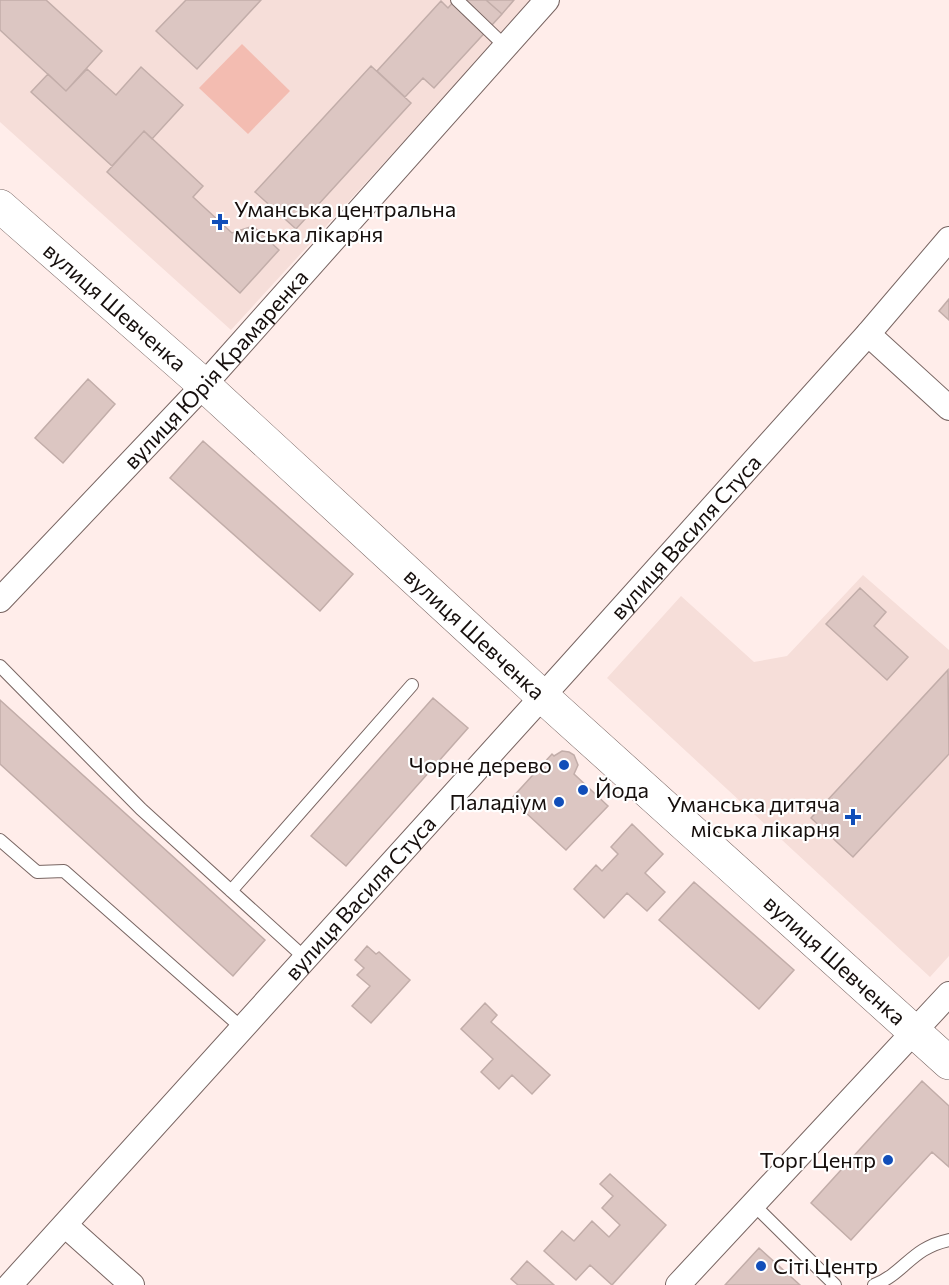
<svg xmlns="http://www.w3.org/2000/svg" width="949" height="1285" viewBox="0 0 949 1285" font-family="Commissioner,sans-serif">
<style>
.built{fill:#f6ded9}
.green{fill:#f3bcb1}
.building{fill:#dcc6c2;stroke:#c2ada9;stroke-width:1.5}
.lines{fill:none;stroke-linecap:round;stroke-linejoin:round}
.lane-casing{stroke:#786562;stroke-width:14}
.street-casing{stroke:#786562;stroke-width:26}
.secondary-casing{stroke:#786562;stroke-width:34}
.lane{stroke:#fff;stroke-width:12}
.street{stroke:#fff;stroke-width:24}
.secondary{stroke:#fff;stroke-width:33}
.poi-dot{fill:#114eb9;stroke:#fff;stroke-width:2}
.labels{text-anchor:middle;stroke-width:4.5;stroke-linejoin:round;paint-order:stroke}
.poi-label{font-size:22px;fill:#160f0d;stroke:#fff;text-anchor:end}
.street-label{font-size:22px;fill:#160f0d;stroke:#fff}
</style>
<rect width="100%" height="100%" fill="#ffedea"/>
<!-- built -->
<path class="built" d="M0,0h533l-302,330 -231,-208z
M863,575l86,75v306l-19,21 -323,-299 74,-82 73,66 33,-6z"/>
<!-- green -->
<path class="green" d="M242,44l48,47 -42,43 -49,-46z"/>
<!-- building -->
<path class="building" d="M0,0h46l56,51 -36,40 -66,-61z
M186,0h75l-64,69 -41,-38z
M455,0h31l16,14 -68,74 -11,-10 -18,19 -28,-26 64,-70 7,7z
M486,0h28l-12,14z
M371,66l40,37 -115,126 -41,-37z
M141,67l42,38 -31,34 -8,-8 -32,35 -81,-74 17,-18 18,17 21,-22 29,26z
M144,131l59,55 -10,11 39,36 21,-7 26,24 -39,43 -133,-121z
M949,299v21l-10,-9z
M88,379l27,25 -52,59 -28,-25z
M203,441l150,133 -33,37 -150,-133z
M860,588l26,24 -12,14 34,31 -21,23 -61,-56z
M948,670l1,84 -96,103 -42,-39z
M433,698l35,30 -122,138 -35,-30z
M0,700l265,240 -32,36 -233,-212z
M562,751l7,1 5,3 4,10 -4,9 34,32 -42,44 -55,-51 41,-45 2,2z
M632,824l31,30 -18,19 20,19 -18,19 -20,-18 -23,25 -30,-29 22,-24 6,6 16,-17 -7,-7z
M694,882l100,88 -35,39 -100,-89z
M367,946l9,8 3,-2 31,28 -39,43 -19,-17 18,-20 -13,-11 7,-7 -9,-8z
M485,1003l12,12 -6,7 59,53 -18,19 -20,-19 -13,14 -18,-17 12,-13 -32,-30z
M922,1081l27,25v61l-17,-15 -81,88 -40,-37z
M610,1174l56,51 -54,60 -22,-20 -14,15 -32,-29 18,-20 12,10 18,-20 17,16 11,-12 -18,-17 11,-12 -13,-12z
M759,1248l41,37h-75z
M527,1261l27,24h-36l-7,-6z"/>
<g class="lines">
<defs>
<path id="lane" d="M457,0l49,47
M0,666l141,143 164,149
M0,840l37,32 27,-1 178,157
M231,891l181,-206
M753,1204l82,81
M874,1285c31,-12 37,-37 75,-45"/>
<g id="street">
<path d="M868,334l81,74"/>
<path id="s1" d="M0,600l204,-215 343,-385"/>
<path d="M65,1225l67,60"/>
<path id="s2" d="M10,1285l559,-618 299,-333 81,-95"/>
<path d="M678,1285l271,-291"/>
</g>
<g id="secondary">
<path id="s3" d="M0,206l204,179 338,311 407,367"/>
</g>
</defs>
<!-- lane casing -->
<use href="#lane" class="lane-casing"/>
<!-- street casing -->
<use href="#street" class="street-casing"/>
<!-- secondary casing -->
<use href="#secondary" class="secondary-casing"/>
<!-- lane -->
<use href="#lane" class="lane"/>
<!-- street -->
<use href="#street" class="street"/>
<!-- secondary -->
<use href="#secondary" class="secondary"/>
</g>
<!-- markers -->
<g class="poi-dot">
<path d="M217 213h6v6h6v6h-6v6h-6v-6h-6v-6h6z"/>
<circle cx="564" cy="765" r="6"/>
<circle cx="583" cy="790" r="6"/>
<circle cx="559" cy="802" r="6"/>
<path d="M850 808h6v6h6v6h-6v6h-6v-6h-6v-6h6z"/>
<circle cx="888" cy="1160" r="6"/>
<circle cx="761" cy="1266" r="6"/>
</g>
<g class="labels">
<!-- poi labels -->
<g class="poi-label">
<text x="234" y="217" text-anchor="start">Уманська центральна<tspan x="234" dy="25">міська лікарня</tspan></text>
<text x="552" y="773">Чорне дерево</text>
<text x="595" y="798" text-anchor="start">Йода</text>
<text x="547" y="810">Паладіум</text>
<text x="840" y="812">Уманська дитяча<tspan x="840" dy="25">міська лікарня</tspan></text>
<text x="876" y="1168">Торг Центр</text>
<text x="773" y="1274" text-anchor="start">Сіті Центр</text>
</g>
<!-- street labels -->
<g class="street-label">
<text dy="8" stroke="none"><textPath href="#s3" startOffset="153">вулиця Шевченка</textPath></text>
<text dy="8" stroke="none"><textPath href="#s1" startOffset="316">вулиця Юрія Крамаренка</textPath></text>
<text dy="8" stroke="none"><textPath href="#s2" startOffset="1008">вулиця Василя Стуса</textPath></text>
<text dy="8" stroke="none"><textPath href="#s3" startOffset="639">вулиця Шевченка</textPath></text>
<text dy="8" stroke="none"><textPath href="#s2" startOffset="522">вулиця Василя Стуса</textPath></text>
<text dy="8" stroke="none"><textPath href="#s3" startOffset="1125">вулиця Шевченка</textPath></text>
</g>
</g>
</svg>
